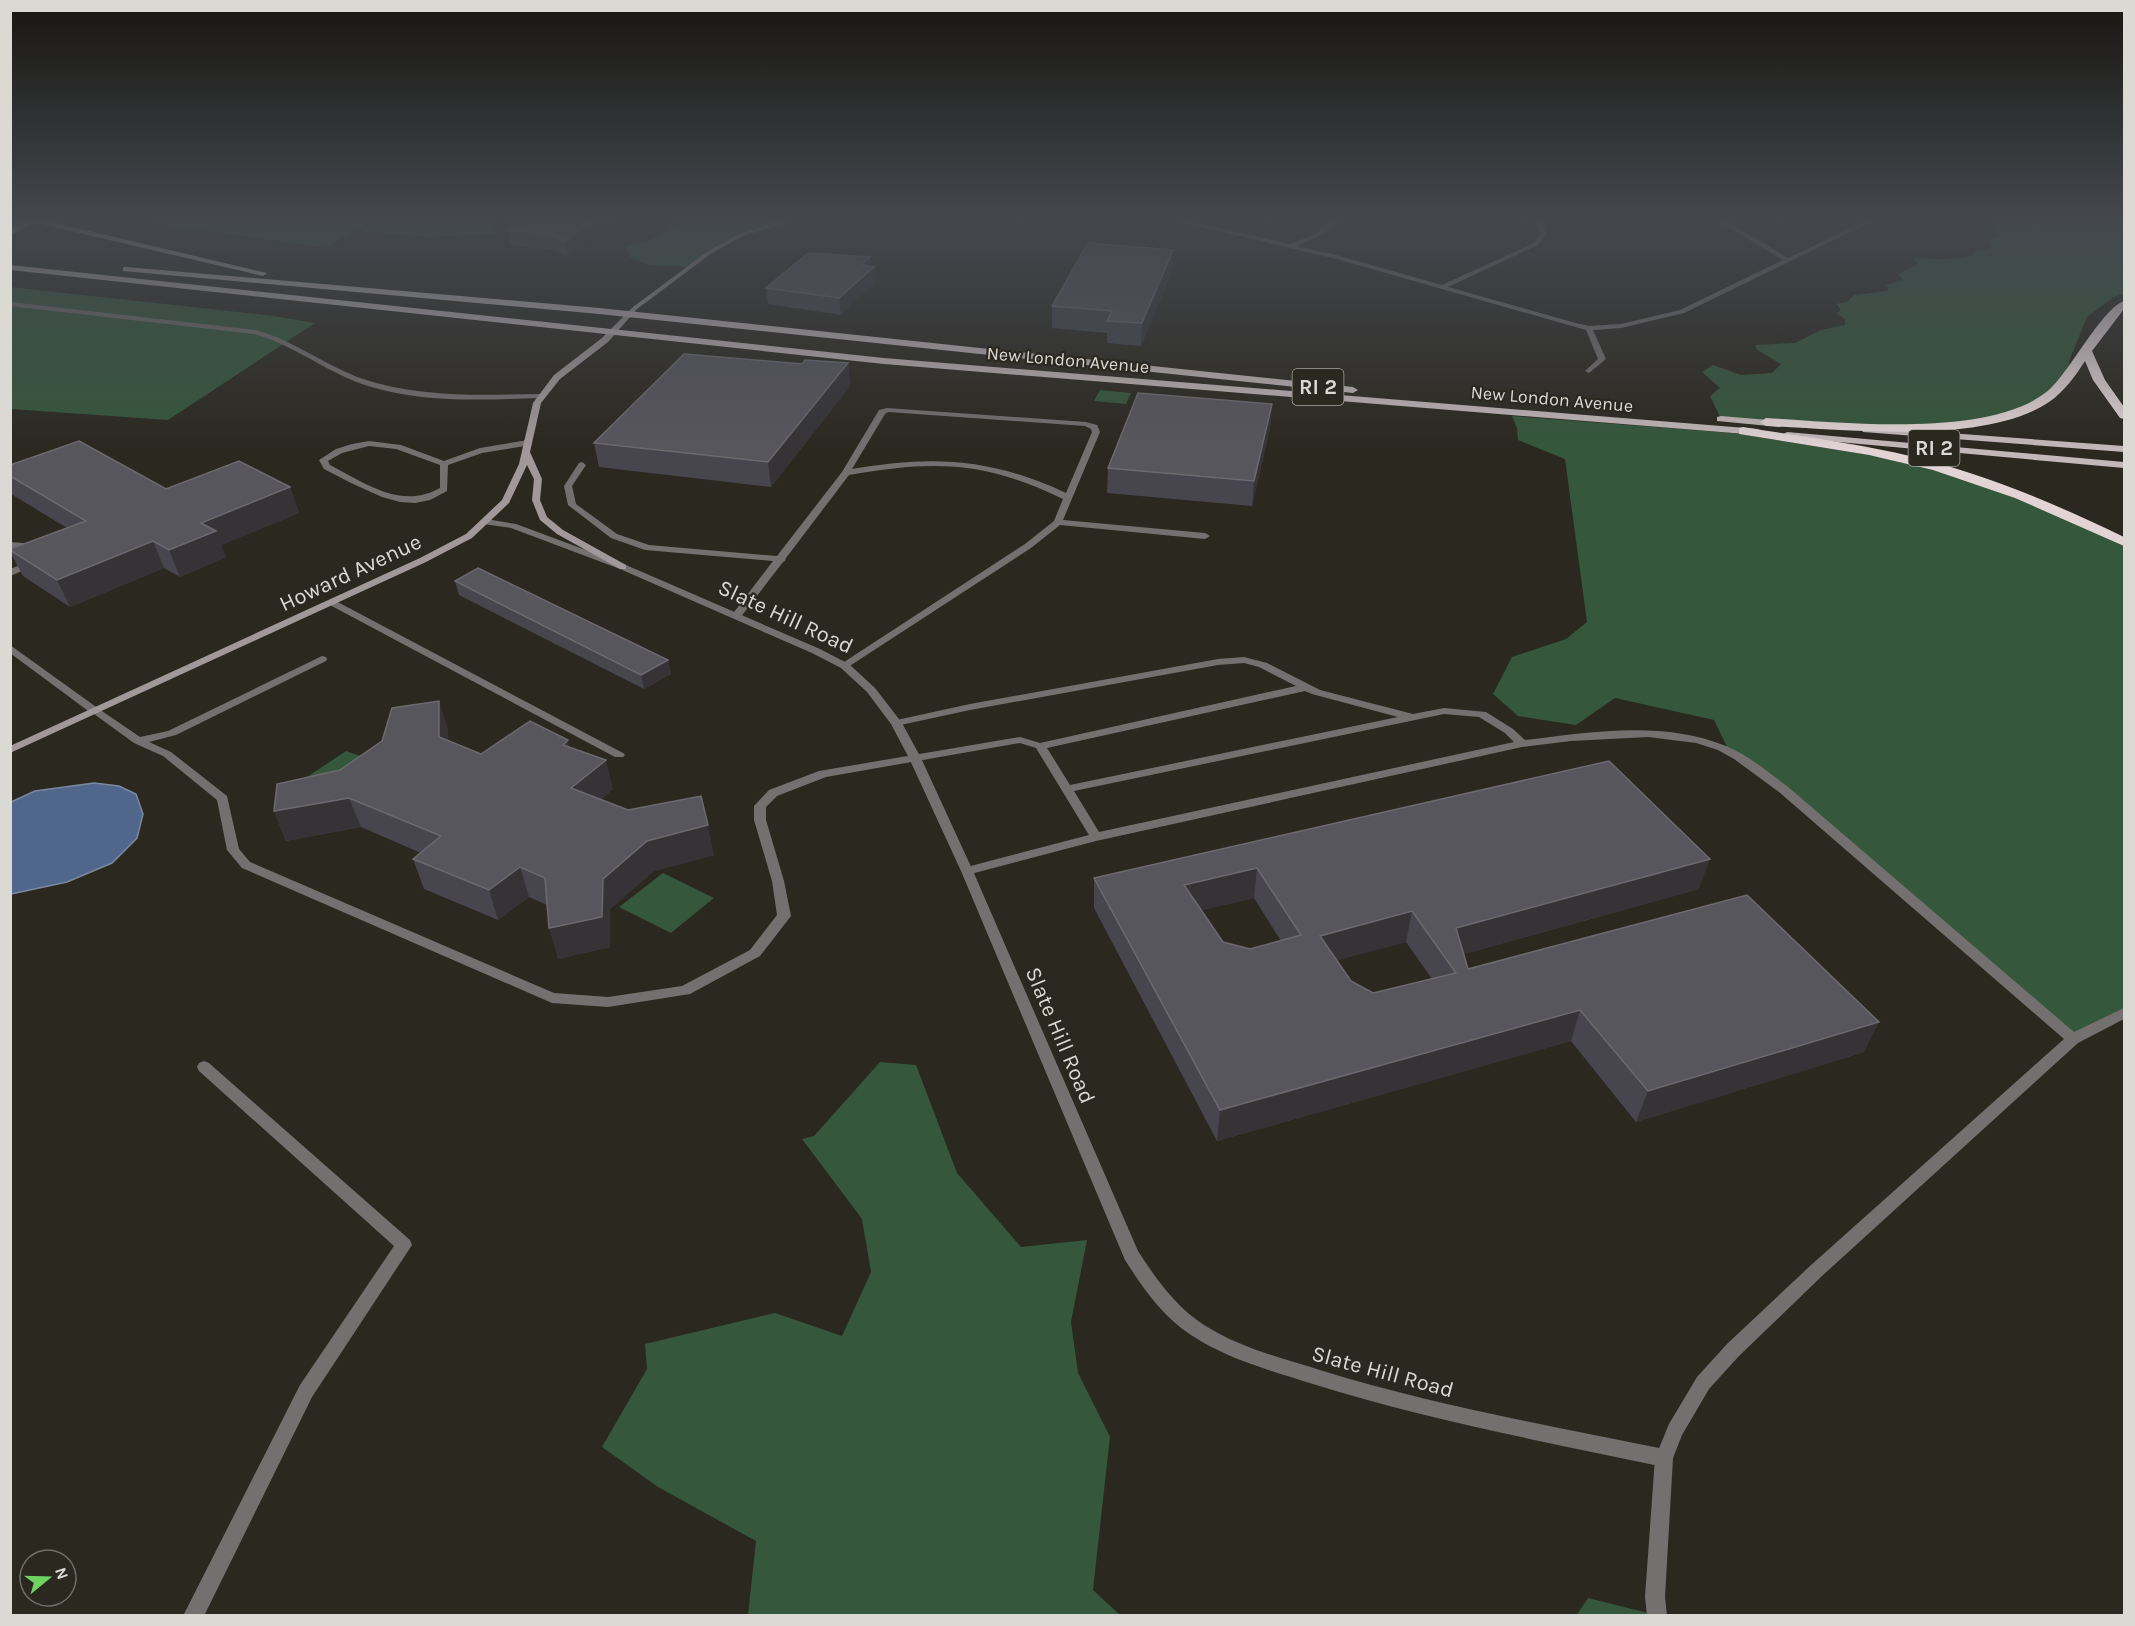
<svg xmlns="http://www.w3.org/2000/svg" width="2135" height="1626" viewBox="0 0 2135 1626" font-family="Karla,sans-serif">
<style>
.green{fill:#35573b}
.water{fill:#50678b;stroke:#7a89a1;stroke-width:1.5}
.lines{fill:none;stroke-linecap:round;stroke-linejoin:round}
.lane{fill:#757070;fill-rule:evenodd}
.street{fill:#757070;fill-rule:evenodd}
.secondary{fill:#a19999;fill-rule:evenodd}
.primary{fill:#c3b8b9;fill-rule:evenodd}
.highway{fill:#e2d4d5;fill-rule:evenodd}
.wall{fill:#47464e;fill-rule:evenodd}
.shaded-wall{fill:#353336}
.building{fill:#57565c;stroke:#6c6a6f;stroke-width:1.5;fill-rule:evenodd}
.labels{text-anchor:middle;stroke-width:4.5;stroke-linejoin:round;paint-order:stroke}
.far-street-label{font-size:18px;fill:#dbd9d4;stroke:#2b2820}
.shield{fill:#2b2820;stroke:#a6a49e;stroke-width:1.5}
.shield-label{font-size:21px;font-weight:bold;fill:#dbd9d4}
.street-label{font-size:22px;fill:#dbd9d4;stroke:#2b2820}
</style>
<rect width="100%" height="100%" fill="#2b2820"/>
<!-- green -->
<path class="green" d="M142,221h229l-46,27z
M375,221h121l-4,4 5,8 -67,4 -69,-6z
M684,221h109l-70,21 -34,25 -39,-2 -20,-8 -5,-11 28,-7z
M1998,221h126v72l-12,5 -25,19 -18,44 1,8 -24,31 -36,18 -56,9 -126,-2 -107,-6 -11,-23 10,-8 -18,-16 11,-7 28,10 31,-2 9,-9 -25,-15v-4l39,-2 26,-13 24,-5v-6l-9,-6 5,-3 -5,-6 11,-2 7,-7 33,-4 2,-3 -3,-3 17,-5 -5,-6 21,-10 -5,-6c20,1 40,3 59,-3v-3l17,-4 -3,-7 12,-5 -6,-8 7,-4z
M10,287l264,29 41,7 -147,97 -157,-11z
M1100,390l31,3 -5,11 -32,-3z
M1512,416l221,17 161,26 79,22 110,44 41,21v468l-39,21 -12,-1 -345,-285 -14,-29 -99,-22 -39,27 -58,-9 -25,-22 19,-37 54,-18 21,-17 -22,-163 -47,-19 -1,-12z
M346,751l45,16 -87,12z
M663,873l51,25 -43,35 -52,-26z
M880,1062l36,3 41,108 64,74 66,-7 -16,82 7,51 32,64 -17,153 27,25h-372l8,-74 -98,-54 -56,-40 45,-78 -2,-25 130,-31 67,23 29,-64 -9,-53 -60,-80 12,-3z
M1588,1598l68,17v1h-80z"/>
<!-- water -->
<path class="water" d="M94,783l25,3 17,8 7,20 -6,24 -25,25 -45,19 -56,12v-92l24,-11z"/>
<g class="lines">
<!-- lane -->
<path class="lane" d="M10,302l245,28c39,10 71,36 108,49 57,19 119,16 178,15l4,2 -4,2c-62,2 -128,6 -187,-17 -34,-14 -64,-37 -100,-47l-244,-28z
M887,408l199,14 11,3 3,7 -37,88 142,13 5,3 -5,3 -145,-14 -29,23 -186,121 -5,-3 1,-2 184,-120 29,-23 9,-22c-78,-38 -129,-39 -214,-24l-63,83 -1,3 -2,1 -43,56 -4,1 -5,-3 42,-55 -128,-11 -34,-12 -43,-33 -4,-19 15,-23 3,-1 4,3 -14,21 4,18 41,30 32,11 128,11 65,-84 37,-62zM888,412l197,14 6,3 1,3 -26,61c-75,-35 -133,-38 -214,-24l33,-55z
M528,440l4,3 -1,2 -49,8 -34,12 -1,26 -17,9 -15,3 -15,-1 -18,-5 -31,-14 -27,-14 -5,-9 17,-11 16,-5 17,-3 32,4 43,16 36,-13zM369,446l27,3 44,16v23c-39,22 -75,-5 -110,-23l-2,-4 14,-8z
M10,542l25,2 5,3 -5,3 -25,-2z
M34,560l5,3 -2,2 -27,11v-7z
M332,599l291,154 2,2 -2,2h-8l-287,-153 -1,-2z
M322,656l4,1 1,2 -1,2 -150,74 -27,7 22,10 56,44 12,53 11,13 304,131 54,4 74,-11 68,-36 27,-35 -5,-34 -18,-61v-14l15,-16 50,-19 201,-34 20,6 256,-57 -37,-19 -15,-4 -26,2 -248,45 -74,16 -6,-3 2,-2 78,-17 248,-45 26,-2 23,6 53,27 93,24 31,-6 42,4 27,17 12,11c66,-8 137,-20 201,6 22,9 42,26 61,40l287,246 50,-24v11l-46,24 -256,233 -83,80 -30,33 -27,46 -9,23 -8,139 2,19h-20l-2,-19 10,-139 14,-34 28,-47 30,-33 83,-78 254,-227 -285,-247 -45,-33 -16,-9 -22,-7 -48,-6 -77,4 -49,6 -426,94 -129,34 -4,-1 -2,-3 2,-3 126,-33 -53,-87 -16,-5 -194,34 -49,19 -11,11v13l18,61 7,35 -31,40 -70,38 -82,13 -56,-4 -310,-135 -15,-18 -10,-50 -54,-44 -29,-13 -44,-32 1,-2h8l41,28 28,-6zM1305,691l7,3 86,23 -328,68 -23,-37zM1444,714l35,3 26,16 9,9 -415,90 -25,-41z
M204,1061l5,2 201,177 2,5 -100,152 -108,219h-21l117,-231 94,-139 -195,-175 -2,-4 2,-4z"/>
<!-- street -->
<path class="street" d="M10,221h21l1,1 -3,2h-19z
M1175,221h12l103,23 23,-9 21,-14h7l-24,16 -20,9 43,10 102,29 92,-42 6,-9 -3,-13h6l3,13 -8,11 -90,42 128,36 13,3 32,-2 59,-14 103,-50 -65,-39h8l62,37 77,-37h8l-189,92 -63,15 -28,2 13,29 -17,14 -4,-2 13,-12 -12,-29 -249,-71z
M486,519l30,5 110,41 194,84 29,15 26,24 27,35 19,35 52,113 165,380c18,28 37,55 66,74 36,23 78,33 119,46 111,34 227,55 341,78l6,3 3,6 -3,6 -6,3c-118,-25 -236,-47 -351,-83 -41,-13 -86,-25 -122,-49 -29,-19 -48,-47 -66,-75l-164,-389 -52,-113 -18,-34 -24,-32 -26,-24 -29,-15 -192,-84 -109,-41 -28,-4v-4z
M10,645l89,64 1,2 -1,2h-8l-81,-60z"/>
<!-- secondary -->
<path class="secondary" d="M782,221h10l-49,15 -31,17 -75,56 -29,33 -48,37 -19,24 -11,49 12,27 -2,21 7,17 16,13 63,35v4h-6l-63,-35 -17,-14 -8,-20 2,-21 -7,-14 -18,38 -37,35 -46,24 -416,191v-7l410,-188 46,-24 36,-34 17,-36 14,-61 21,-28 48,-37 31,-31 75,-56 31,-17z"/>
<!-- primary -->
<path class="primary" d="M25,221h22l220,52 -4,3 -222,-52h-10l-21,11v-6z
M10,265l874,93 874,71 5,3 -5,3 -874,-71 -874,-94z
M126,267l473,41 754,79 5,3 -5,3 -754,-79 -476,-43v-4z
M1721,416l59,5 5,3 -5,3 -63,-6v-4z
M1867,427l257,19v6l-261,-20 -1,-2z
M1787,432l337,30v6l-341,-31 -1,-2z"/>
<!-- highway -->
<path class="highway" d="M2124,301v8l-32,42 13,29 19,27v12l-4,-1 -27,-38 -8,-19c-9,14 -21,31 -36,41 -65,44 -206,27 -283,24l-6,-4 6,-4c74,4 229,22 285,-30 20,-19 52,-80 73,-87z
M1743,427c56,9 112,16 167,29 75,18 146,48 214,81v9l-109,-48 -82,-28 -64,-15 -130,-21v-6z"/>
</g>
<!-- wall -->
<path class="wall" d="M521,221h95v3l-49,33 -13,-7 -43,-5 -4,-15z
M1173,250l-1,21 -31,75 -34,-3v-10l-55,-5v-22z
M870,257v9l4,1 1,16 -34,32 -73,-11 -2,-16z
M848,363l2,23 -79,101 -172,-20 -5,-24 208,-79z
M1272,404l-2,24 -18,78 -145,-13 1,-25z
M10,465l156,24 124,-2 9,26 -78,32 5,12 -46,20 -16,-9 -94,39 -47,-31 -13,-24v-3l57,-21 -56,-34z
M455,581l213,79 3,14 -27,15 -185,-94z
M448,729v11l33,14 89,-7 43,42 -12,10 113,56 -60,16 -44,38v38l-52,12 -11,-54 -18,-8 -31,23 -74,-31 -11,-30 8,-6 -60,-26 -75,14 -12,-30z
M1609,761l90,128 -235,65 4,15 396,83 -228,70 -65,-81 -354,100 -123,-233v-30zM1254,898l27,43 -31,8 -27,-7 -22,-32zM1406,942l26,37 -59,14 -22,-12 -14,-21z"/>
<!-- shaded-wall -->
<path class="shaded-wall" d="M594,221h22v3l-49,33 -3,-16z
M1173,250l-1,21 -31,75 1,-23z
M870,257l1,13 3,-3 1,16 -34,32 -2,-17 22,-33z
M848,363l2,23 -79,101 -3,-25z
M1272,404l-2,24 -18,78 2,-25z
M290,487l9,26 -78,32 5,12 -46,20 -11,-27 32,-27z
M153,541l11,27 -94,39 -13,-27z
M668,660l3,14 -27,15 -3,-14z
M439,701l9,28 1,37 -10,-29z
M568,740l7,29 -12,-24z
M606,760l7,29 -35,28 -7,-29z
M349,798l12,29 -75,14 -12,-30z
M708,825l6,30 -60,16 -44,38v38l-52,12 -9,-31 54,-49 44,-38z
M1710,859l-11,30 -250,69 7,-30z
M520,867l9,30 -31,23 -9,-30z
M1257,868l-3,30 -72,17 2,-30z
M1412,911l-6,31 -91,24 5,-30z
M1580,1010l-9,31 -354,100 3,-31z
M1879,1022l-15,30 -228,70 12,-31z"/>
<!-- building -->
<path class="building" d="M521,221h73l-30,20 -14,-7 -43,-4z
M1088,243l85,7 -31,73 -35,-2 5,-10 -60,-5z
M808,253l62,4 -9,8 13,2 -35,31 -73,-10z
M684,354l118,10 3,-4 43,3 -80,99 -174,-19z
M1138,393l134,11 -18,77 -146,-13z
M79,441l87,48 73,-28 51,26 -89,36 15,8 -47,19 -16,-9 -96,39 -47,-30v-1l76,-28 -76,-45v-11z
M478,568l190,92 -27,15 -186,-94z
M439,701v36l42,17 49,-33 38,19 -5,5 43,15 -35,28 57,22 73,-14 7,29 -61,16 -44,38 -1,38 -53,11 -4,-50 -25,-11 -31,23 -76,-31 28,-23 -92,-38 -75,13 3,-27 63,-14 42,-29 10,-33z
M1609,761l101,98 -254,69 12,41 279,-74 132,127 -231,69 -68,-81 -360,100 -126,-232zM1257,868l44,67 -51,14 -27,-7 -39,-57zM1412,911l44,62 -83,20 -22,-12 -31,-45z"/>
<!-- sky -->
<linearGradient id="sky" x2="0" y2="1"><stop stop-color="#181612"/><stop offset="0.49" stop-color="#44484e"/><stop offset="1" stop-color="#44484e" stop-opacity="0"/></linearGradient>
<rect width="2135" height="449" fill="url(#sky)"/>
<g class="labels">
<!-- far-street labels -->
<g class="far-street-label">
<text transform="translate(1068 360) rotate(5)" y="6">New London Avenue</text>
<text transform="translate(1552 399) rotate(5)" y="6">New London Avenue</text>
</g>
<!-- shield labels -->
<g class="shield">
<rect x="1292.5" y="369" width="51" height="36" rx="4.5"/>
<rect x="1908.5" y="430" width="51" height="36" rx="4.5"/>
</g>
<g class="shield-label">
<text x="1318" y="394">RI 2</text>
<text x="1934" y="455">RI 2</text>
</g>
<!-- street labels -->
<g class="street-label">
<text transform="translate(350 572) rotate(-25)" y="8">Howard Avenue</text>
<text transform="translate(786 616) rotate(25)" y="8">Slate Hill Road</text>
<text transform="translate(1061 1035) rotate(67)" y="8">Slate Hill Road</text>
<text transform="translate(1383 1371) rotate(15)" y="8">Slate Hill Road</text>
</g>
</g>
<!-- border -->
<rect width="2135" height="1626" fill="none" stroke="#dbd9d4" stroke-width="24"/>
<!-- north arrow -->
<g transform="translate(48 1578) rotate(71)"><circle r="28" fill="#2b2820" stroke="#716f68" stroke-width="1.5"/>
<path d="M0-4.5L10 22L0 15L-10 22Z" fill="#6dd361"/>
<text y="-9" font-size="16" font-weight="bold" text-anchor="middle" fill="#dbd9d4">N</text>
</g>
</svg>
